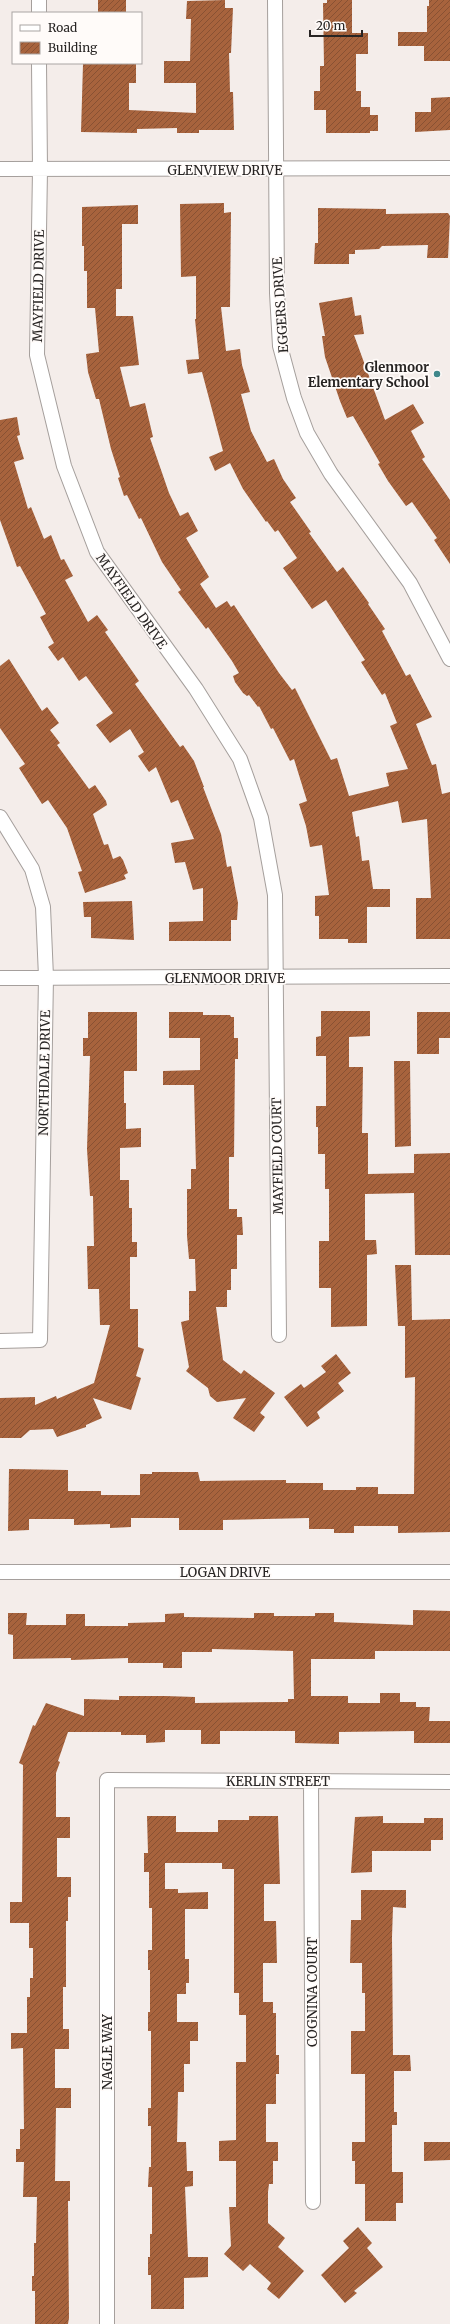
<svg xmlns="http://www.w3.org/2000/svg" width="450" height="2324" viewBox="0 0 450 2324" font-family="Merriweather,serif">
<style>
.building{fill:url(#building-hatch)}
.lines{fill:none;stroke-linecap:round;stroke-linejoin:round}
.minor-casing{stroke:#a59f9c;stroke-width:16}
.minor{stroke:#fff;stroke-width:14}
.poi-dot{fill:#40888b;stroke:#fffbf9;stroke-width:1.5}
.labels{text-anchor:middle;stroke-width:3.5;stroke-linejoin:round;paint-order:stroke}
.street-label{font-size:13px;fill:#272423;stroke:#fffbf9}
.poi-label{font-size:13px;font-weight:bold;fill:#272423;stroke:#fffbf9;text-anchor:end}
</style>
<defs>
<pattern id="building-hatch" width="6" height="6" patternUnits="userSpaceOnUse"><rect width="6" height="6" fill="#a7633d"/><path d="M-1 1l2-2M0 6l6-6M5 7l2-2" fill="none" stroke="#885133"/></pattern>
</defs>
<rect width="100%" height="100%" fill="#f4edea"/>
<!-- building -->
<path class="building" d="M98,0h28v13h-28z
M225,0v8h8l-2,45h-2l1,39h3l1,38h-35v3h-22v-5l-40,1v4l-56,-1 2,-68 53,-1v20h-7v27l67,3v-30h-32v-22h26l1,-42h-5l1,-18z
M327,0h25v33h16v21h-12v37h5v16h9v8h8v16h-8v2h-44v-23h-12v-19h6v-25h4l-1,-63h4z
M429,0h21v61h-26v-15h-26v-14h29v-26h2z
M450,97v33l-35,2v-20h16v-14z
M224,203v10l7,-1 -1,95h-9l5,44 14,-2 2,16 8,27 -9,2 10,37 16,31 7,-3 9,20 13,19 -6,4 21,30 -2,1 28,39 6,-5 26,36 -1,1 17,25 -3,2 24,45 4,-2 22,43 -16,7 16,41 4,-1 6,30 8,-2v147h-34v-41h15l-4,-79 -25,4 -4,-22 -46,11 4,25 3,-1 3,25 7,-1 4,29h17v18h-23v36h-19v-4h-29v-23h-4v-20l14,-1 -7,-50 -12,2 -4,-21 -7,-22 8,-3 -13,-42 -4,2 -17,-33 -2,1 -12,-23 -1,1 -9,-12 -2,1 -4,-3 -8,-11 -2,-6 6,-3 -7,-12 -24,-34 -2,2 -28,-37 3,-2 -19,-28 -21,-44 -2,1 -12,-24 -3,1 -6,-18 2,-1 -9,-28 -12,-50h-3l-8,-27 -2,-18 13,-2 -4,-44h-8v-37h-3v-25h-2v-39l56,-2v19h-16v65h-6v27h17l6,49 -19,2 10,40 15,-4 8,34 -3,1 19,55 11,23 8,-4 10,19 -12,7 23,39 -9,7 16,24 11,-7 4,6 3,-2 45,68 13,17 3,-2 36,72 6,-2 12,38 40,-10 -3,-13 22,-4 -18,-43 7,-3 -12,-30 -3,2 -21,-33 4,-2 -39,-60 -14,9 -29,-41 14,-10 -19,-28 -3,2 -8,-11 -1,1 -23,-33 -13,-26 -15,8 -6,-14 14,-6 -21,-79 -14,2 -2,-14 13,-1 -4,-40h1v-43l-15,1 -1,-73z
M318,208l68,1v5l62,-1 2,3 -2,42h-21l1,-13 -46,1 -3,3 -24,1v4h-6v10h-35l1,-21h3z
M352,297l3,19 6,-1 3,19 -10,1 31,85 28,-16 11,19 -13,8 14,26 -3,2 28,41v64l-16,-24 3,-2 -25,-36 -6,4 -18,-25 -10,-17 2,-1 -27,-47 -6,2 -7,-17 -15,-44 -3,-21h3l-6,-33z
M17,417l3,18 -3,1 7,23 -10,3 14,47 3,-2 13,32 7,-4 10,25 3,-1 9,17 -8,4 23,42 9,-7 11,15 -3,2 34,49 -4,3 45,63 3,-2 11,16 10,26h-1l18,47 6,33 4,-1 7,37 -1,17h-6v21h-62v-19l34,-1v-33l-10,2 -8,-28 -10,1 -4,-20 23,-4 -16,-39 -7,3 -15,-36 -7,5 -11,-16 6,-4 -14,-23 -20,14 -14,-18 17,-12 -27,-37 -7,5 -16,-24 -5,4 -10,-14 6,-4 -14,-26 6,-3 -26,-48 -3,1 -17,-47v-100z
M9,659l33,52 5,-4 12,16 -9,7 10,13 -3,2 32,44 6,-4 11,16 1,4 -14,9 11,31 4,-1 5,15 7,-3 3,4 5,13 -4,2 2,4 -41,14 -7,-21 4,-1 -15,-43 -19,-28 -6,4 -23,-36 6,-4 -25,-36v-62z
M132,901l2,39 -43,-2v-21h-7l-1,-15z
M321,1011h49v25l-21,1v30h14l-1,66h6v41l46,-1v-19l36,-1v102h-35l-1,-62 -49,1v46h11l1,14 -10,1v71l-36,1v-39h-12v-47h10v-52h-4v-35h-7v-27h-2v-21h10v-50h-10v-19l5,-1z
M88,1012h49v59h-13v32h2v26l15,-1v19l-21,1v32h9v28h3v34h5v15h-7v52h8v38l6,2 -8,27 5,2 -10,32 -38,-12 9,20 -16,7v2l-29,10 -4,-8 -23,1 -9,8h-21v-40l35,-1v8l21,-9 1,3 37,-16 16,-58h-10l-1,-36h-11l-1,-43h7l-1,-50h-3l-3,-47 3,-93h-7v-18h5z
M169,1012h34v3h27l1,2h3v21h4v21h-3l-1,98h-5v52h8v8h5l1,18h-6v34h-6v21h-4v17h-11l7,53 18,14 3,-4 31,23 -15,20 5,4 -11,15 -21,-14 13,-20 -29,4 -7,-6 -2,-8 -22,-17 3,-4 -8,-45 8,-2v-29h7l-1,-32h-6l-2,-23v-47h4v-20h5l-2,-84h-31v-14l37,-1v-32h-31z
M417,1012h33v26h-11v16h-22z
M394,1061h16l1,85 -16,1z
M395,1265h16l1,55 38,-1v213l-52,1v-7h-44v7h-20v-4h-25v-11l-86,2v10h-44v-12h-48v9l-21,1v-4l-36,1v-6h-45v11l-21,1 1,-62 59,1v21h33v4h39v-21h12v-2h46l2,9 86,-1v3h37v7h33v-3h22v7h36l1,-117 -10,1v-52h-7z
M336,1354l15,19 -13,10 6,8 -27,21 3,6 -13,9 -23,-30 17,-13 3,4 22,-16 -5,-6z
M413,1610l37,1v40h-75v8h-64v37h37v7h32v-10h20v9h16v5h14l-1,14h21v22h-36v-12l-75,1v12l-44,-1v-12h-75v13h-19v-14h-36v12l-19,1v-8h-25v-3h-53l-10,29 2,1 -4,11v44h14v21h-13v39h14v20h-3v24h-2v66h-3v42h6v20h-14v39h16v20h-15l-1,73h15v20h-2l1,117 -1,6h-33v-33h-3v-15h2v-33h2l1,-46h-14l1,-35h-8v-13h4v-20h4l-1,-81 -12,1v-16h16v-36h3v-19h3v-30h-4v-25h-19v-21h12l1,-137 -4,-2 14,-38 2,1 11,-23 38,13v-17l35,1v-4h46l30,1v6l93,-1v-3h6l-1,-48 -81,-2v3h-30v16h-19v-5h-35v-5l-57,2v-2l-58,1v-24l-5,-1v-21h19l-1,12h40v-11h19v12h43v-3l37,-1v-8l19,-1v4l70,1v-5h20v3h41v-3h19v9l79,3z
M147,1816h29v16h42v-12h31v-4h29l2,68h-16v37h12l1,42h-14v39h10v11h3v42h3v19h-3v30h-10v38h12v19h-5v23h-4l-1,8v31l17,15 -7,9 26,24 -25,28 -12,-10 4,-6 -21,-19 -7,7 -19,-17 7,-8 -2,-39h7v-46h-17v-20l17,-1v-78h10v-47h-7v-22h-5v-124h-12v-6h-57v26h13v4l30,-1v17h-23v50h4v24h-3v11h-9v28h21v19h-8v23h-6v28h-6l-1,50h9l1,29h6v15l-8,1 3,70h20v20l-24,1v31h-33v-34h-3v-18h2v-23h2v-47h-4l1,-20h2v-41h-3v-18h3v-77h-3v-19h2v-42h-2v-20h4v-42h-3v-36h-5v-19h4z
M383,1816v7h41v-5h19v22h-12v11h-59v21l-21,1 4,-56z
M361,1890h45v18l-13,-1 -1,30 1,118h17l1,16h-17v41h3v13h-5v47h11v31h-7v18h-31v-37h-10v-23h-3v-19h13v-68h-14v-43h14v-38h-3v-30h-12l1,-43h10z
M424,2142h26v18l-26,1z
M358,2227l14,16 -5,5 16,19 -29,24 3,2 -12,10 -24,-28 28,-27 -6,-7z"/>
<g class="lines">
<defs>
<path id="minor" d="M39,0v13
M275,0l2,293 3,53 14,52 13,35 24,41 79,109 40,76
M39,63l1,107 -3,185 27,111 33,86 99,137 44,70 21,59 14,77 4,440
M0,169l450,-1
M0,817l32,52 11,38 3,70 -6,363 -40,1
M0,978l450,-2
M0,1572h450
M311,1781l2,421
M107,2324v-544l343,2"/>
</defs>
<!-- minor casing -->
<use href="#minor" class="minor-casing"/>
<!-- minor -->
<use href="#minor" class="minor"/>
</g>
<!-- markers -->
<circle class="poi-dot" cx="437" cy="374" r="4"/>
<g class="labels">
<!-- street labels -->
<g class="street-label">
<text x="225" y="175">GLENVIEW DRIVE</text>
<text transform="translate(38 286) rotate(-89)" y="5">MAYFIELD DRIVE</text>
<text transform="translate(280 305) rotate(-94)" y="5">EGGERS DRIVE</text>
<text transform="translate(132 601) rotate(55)" y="5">MAYFIELD DRIVE</text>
<text x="225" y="983">GLENMOOR DRIVE</text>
<text transform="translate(44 1073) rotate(-89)" y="5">NORTHDALE DRIVE</text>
<text transform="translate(277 1156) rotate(-91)" y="5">MAYFIELD COURT</text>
<text x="225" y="1577">LOGAN DRIVE</text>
<text x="278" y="1786">KERLIN STREET</text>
<text transform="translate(312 1992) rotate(-90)" y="5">COGNINA COURT</text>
<text transform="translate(107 2052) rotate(-90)" y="5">NAGLE WAY</text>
</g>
<!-- poi labels -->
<g class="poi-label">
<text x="429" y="372">Glenmoor<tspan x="429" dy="15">Elementary School</tspan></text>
</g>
</g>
<!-- legend -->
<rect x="12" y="12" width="130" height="52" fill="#fffbf9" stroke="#a9a5a3"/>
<rect x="20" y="25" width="20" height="6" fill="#ffffff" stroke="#a9a5a3"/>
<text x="48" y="32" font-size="12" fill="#272423">Road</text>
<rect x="20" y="42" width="20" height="12" fill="url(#building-hatch)" stroke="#a9a5a3"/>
<text x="48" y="52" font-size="12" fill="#272423">Building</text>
<!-- scale -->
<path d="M310 30v6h52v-6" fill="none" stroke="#272423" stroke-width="2"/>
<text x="316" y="30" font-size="12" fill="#272423" stroke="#fffbf9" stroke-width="3" paint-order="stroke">20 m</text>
</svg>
